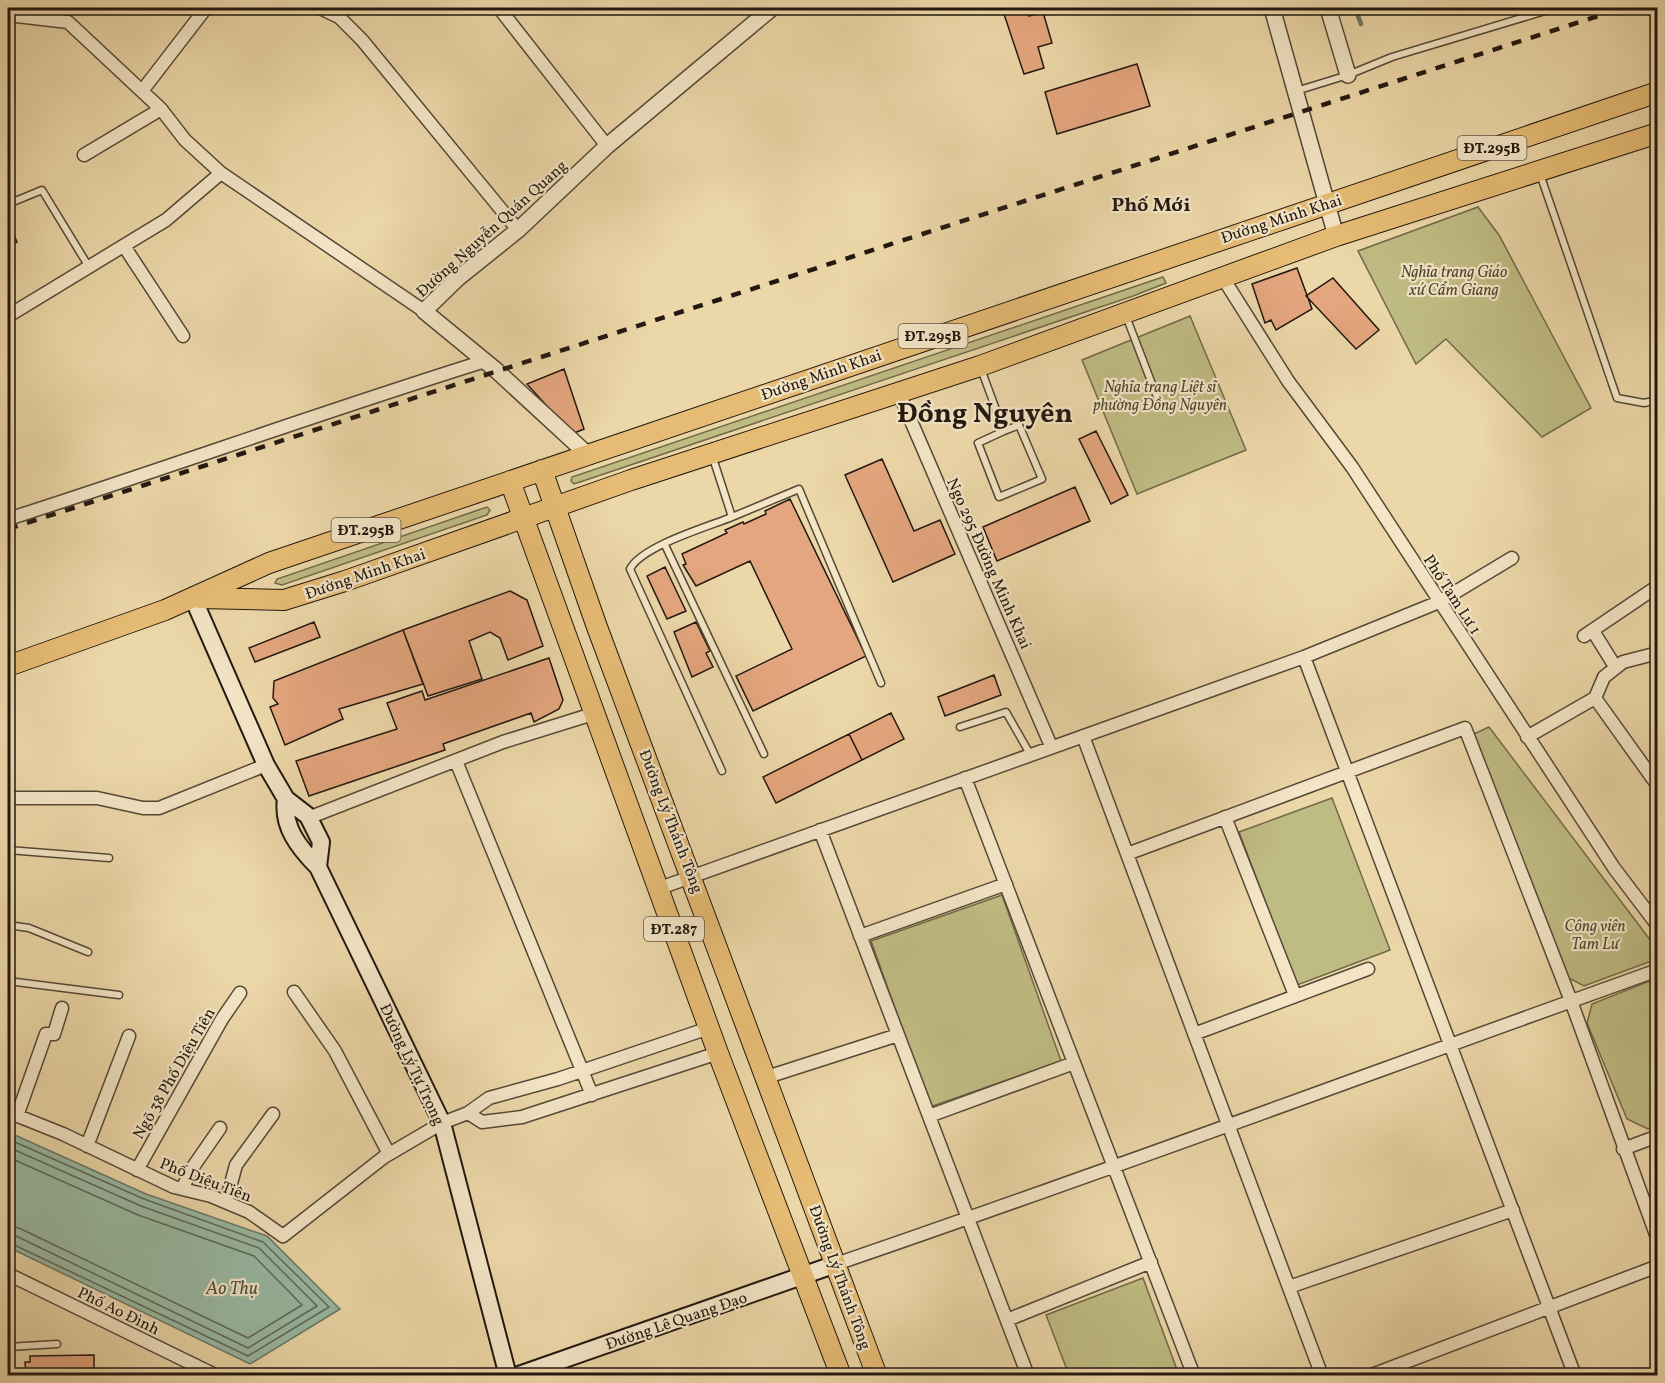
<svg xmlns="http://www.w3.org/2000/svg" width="1665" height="1383" viewBox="0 0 1665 1383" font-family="Vollkorn,serif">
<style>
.green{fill:#bfbc83;stroke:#706a4a;stroke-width:1.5}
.water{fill:#99baa4;stroke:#697969;stroke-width:1.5}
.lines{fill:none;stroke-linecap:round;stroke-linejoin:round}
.shore{stroke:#5e695a;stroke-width:1.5}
.stream{stroke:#697969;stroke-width:4.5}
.building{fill:#e4a67e;stroke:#221810;stroke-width:1.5}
.service-casing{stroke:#544836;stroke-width:9}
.minor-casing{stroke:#544836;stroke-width:15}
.tertiary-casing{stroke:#544836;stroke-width:18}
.secondary-casing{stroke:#221810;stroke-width:20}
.primary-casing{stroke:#221810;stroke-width:22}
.service{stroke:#f3e5c6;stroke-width:6}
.minor{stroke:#f3e5c6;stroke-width:12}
.tertiary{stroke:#f3e5c6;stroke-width:15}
.secondary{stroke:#f3e5c6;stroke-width:16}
.primary{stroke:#e6bc74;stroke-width:20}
.rail{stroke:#221810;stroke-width:4.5;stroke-dasharray:10 10;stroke-linecap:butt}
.labels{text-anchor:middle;stroke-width:4.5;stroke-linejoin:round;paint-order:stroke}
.shield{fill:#f3e5c6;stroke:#615647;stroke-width:1.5}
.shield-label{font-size:15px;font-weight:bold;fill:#221810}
.street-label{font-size:16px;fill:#221810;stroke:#f3e5c6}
.park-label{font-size:16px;font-style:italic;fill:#514932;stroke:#f3e5c6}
.water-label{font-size:18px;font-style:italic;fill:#4c5144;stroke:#f3e5c6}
.quarter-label{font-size:20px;font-weight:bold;fill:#221810;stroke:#f3e5c6}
.town-label{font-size:28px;font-weight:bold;fill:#221810;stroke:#f3e5c6}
</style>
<rect width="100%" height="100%" fill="#ecd7a8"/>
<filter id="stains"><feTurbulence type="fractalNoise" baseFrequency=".00333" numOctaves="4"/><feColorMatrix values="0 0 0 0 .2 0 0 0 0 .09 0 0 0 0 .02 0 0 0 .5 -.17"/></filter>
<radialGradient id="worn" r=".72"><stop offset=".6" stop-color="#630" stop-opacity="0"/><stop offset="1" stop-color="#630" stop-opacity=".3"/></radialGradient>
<!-- green -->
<path class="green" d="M1478,207l21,28 92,173 -49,29 -96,-98 -30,25 -58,-113z
M1163,277l3,6 -33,13 -553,186 -6,2 -3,-3 1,-4z
M1190,316l56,134 -109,44 -55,-134z
M487,507l3,3 -3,5 -205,70 -7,-2 2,-4z
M1489,727l168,222v10l-73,27 -17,-9 -93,-243z
M1332,798l58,152 -93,35 -58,-153z
M1002,895l59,166 -131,46 -59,-166z
M1657,978v148l-9,3 -21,-10 -40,-96 5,-19z
M1143,1278l36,97h-110l-23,-60z"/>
<!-- water -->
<path class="water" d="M8,1132l138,62 121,42 73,73 -90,55 -242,-117z"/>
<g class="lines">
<!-- shore -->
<path class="shore" d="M8,1139l136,60 119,43 66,65 -81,49 -240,-114
M8,1147l133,59 118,42 58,58 -69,42 -232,-112 -8,-1
M8,1157l130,58 116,41 48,49 -54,33 -229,-110 -11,-2"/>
<!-- stream -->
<path class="stream" d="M1355,8l6,16"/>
</g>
<!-- building -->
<path class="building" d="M1002,8h25l2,8 14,-4 9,31 -14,4 6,21 -20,6z
M1137,64l13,42 -93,28 -12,-42z
M8,220l9,22 -9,4z
M1297,268l15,41 -36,21 -5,-10 -6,3 -13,-39z
M1333,278l46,52 -23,19 -50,-53z
M564,369l20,60 -12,5 -45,-50z
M1096,431l32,64 -17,9 -32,-65z
M882,459l32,72 26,-11 15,34 -62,28 -48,-107z
M1075,487l15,34 -93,40 -14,-34z
M790,499l76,157 -113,55 -17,-35 56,-27 -42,-88 -54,25 -13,-21 3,-1 -4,-10 45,-21 -2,-3 18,-8 1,2 22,-10 -1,-3z
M665,567l21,44 -19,8 -20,-43z
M510,591l17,9 16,46 -35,14 -8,-22 -10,-6 -21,9 13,38 -54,17 -25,-66z
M314,622l6,15 -65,25 -6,-14z
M696,622l14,29 -4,2 7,14 -21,10 -18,-45z
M403,630l20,54 -84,25 4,10 -58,26 -15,-38 8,-3 -5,-6 1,-17z
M549,658l14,42 -4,9 -25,13 -3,-9 -88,31 2,6 -136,46 -13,-35 101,-32 -10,-26 35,-12 3,9z
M994,675l7,20 -56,21 -7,-19z
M891,713l13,26 -42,21 -13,-26z
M849,734l13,26 -86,43 -13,-26z
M8,929h6l-3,34 -3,-1z
M94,1355v21h-68l-1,-14h5v-6z"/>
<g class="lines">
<defs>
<path id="service" d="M1296,91l52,-16 44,-18 163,-49
M1540,174l77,224 27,5 14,-3
M8,204l34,-14 47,77
M1126,316l31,81
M981,369l23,62 -26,12 21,54 43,-18 -23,-54 -15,6
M712,455l20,62 67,-28 82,194
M665,545l99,209
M960,727l46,-15 24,42
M722,771l-92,-202c12,-23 77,-42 102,-52
M8,850l101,8
M8,925l21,3 59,24
M8,981l111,14
M8,1347l49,-3"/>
<path id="minor" d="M320,8l19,9 23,23 156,190
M499,8l108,138
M8,15l60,7 93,87 24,31 36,33 203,138
M142,91l64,-83
M84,155l77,-46
M124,246l59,90
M1223,278l65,103 64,86 262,401 44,58
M8,316l158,-96 55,-47
M899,393l152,353
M8,519c159,-51 317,-108 477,-158
M1593,631l23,37
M1584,636l74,-50
M1304,657l271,719
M1595,698l63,88
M1083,736l239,640
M1527,737l68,-39 9,-21 19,-15 35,-9
M456,761l136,334
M965,778l229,598
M8,798h89l46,10h16l107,-43
M1225,817l70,178
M308,818l195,-76 93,-29
M820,830l208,546
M1127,854l338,-126 106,273 87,239
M660,888l644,-231 135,-55 73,-44
M860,936l146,-52
M294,992l41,59 54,103
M1194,1034l174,-65
M767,1077l131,-42
M8,1112l55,22 111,53 37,9 38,16 34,24 101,-79 58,-34 26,-10 21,-15 69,-19 151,-51
M468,1113l14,9 40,-5 196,-64
M17,1116l29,-82h8l8,-26
M929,1116l145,-53
M87,1146l42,-110
M1623,1149l35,-13
M137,1170l85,-151 18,-26
M182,1189l11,-22 27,-39
M226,1202l10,-37 37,-51
M836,1264c275,-94 548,-196 822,-294
M8,1274l209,102
M1289,1287l224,-77
M1007,1320l144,-58
M1369,1376l289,-110"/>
<path id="tertiary" d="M1272,8l64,228
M1328,8l20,67
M587,454l-90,-83 -73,-60 33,-32 61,-49 89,-84 165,-138"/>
<path id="secondary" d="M193,598l73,167 20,34 22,17 13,26 -3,25
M286,799c-4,27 12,48 32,68l124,256 66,253
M516,1376l320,-112"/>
<path id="primary" d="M542,470l55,157 280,749
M510,481l208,572 123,323
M199,598l85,2 61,-19 286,-101 349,-114 356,-130 322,-103
M8,666l157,-56 104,-47 1389,-471"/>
</defs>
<!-- service casing -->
<use href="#service" class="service-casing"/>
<!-- minor casing -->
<use href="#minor" class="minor-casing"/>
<!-- tertiary casing -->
<use href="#tertiary" class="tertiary-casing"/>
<!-- secondary casing -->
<use href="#secondary" class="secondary-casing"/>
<!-- primary casing -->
<use href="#primary" class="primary-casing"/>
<!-- service -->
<use href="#service" class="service"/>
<!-- minor -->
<use href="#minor" class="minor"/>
<!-- tertiary -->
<use href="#tertiary" class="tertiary"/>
<!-- secondary -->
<use href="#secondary" class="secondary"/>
<!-- primary -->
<use href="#primary" class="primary"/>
<!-- rail -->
<path class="rail" d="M8,529l1615,-521"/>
</g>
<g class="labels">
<!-- shield labels -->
<g class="shield">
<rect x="1457.5" y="136" width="69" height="24" rx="4.5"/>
<rect x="898.5" y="324" width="69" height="24" rx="4.5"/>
<rect x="331.5" y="518" width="69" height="24" rx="4.5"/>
<rect x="644" y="917" width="60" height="24" rx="4.5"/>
</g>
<g class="shield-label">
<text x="1492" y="153">ĐT.295B</text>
<text x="933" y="341">ĐT.295B</text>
<text x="366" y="535">ĐT.295B</text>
<text x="674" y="934">ĐT.287</text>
</g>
<!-- street labels -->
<g class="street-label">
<text transform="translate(1281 218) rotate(-18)" y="6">Đường Minh Khai</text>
<text transform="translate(491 228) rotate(-42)" y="6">Đường Nguyễn Quán Quang</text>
<text transform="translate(821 374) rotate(-19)" y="6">Đường Minh Khai</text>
<text transform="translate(990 563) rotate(66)" y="6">Ngo 295 Đường Minh Khai</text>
<text transform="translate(365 573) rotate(-19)" y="6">Đường Minh Khai</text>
<text transform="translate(1453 594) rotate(57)" y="6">Phố Tam Lư 1</text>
<text transform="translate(672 821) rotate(69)" y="6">Đường Lý Thánh Tông</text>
<text transform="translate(413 1064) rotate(65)" y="6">Đường Lý Tự Trọng</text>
<text transform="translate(173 1073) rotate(-60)" y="6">Ngõ 38 Phố Diệu Tiên</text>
<text transform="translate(206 1179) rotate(21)" y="6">Phố Diệu Tiên</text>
<text transform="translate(841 1277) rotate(70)" y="6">Đường Lý Thánh Tông</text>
<text transform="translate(119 1310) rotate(26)" y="6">Phố Ao Đình</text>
<text transform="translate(676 1320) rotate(-19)" y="6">Đường Lê Quang Đạo</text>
</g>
<!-- park labels -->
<g class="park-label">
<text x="1454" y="277">Nghĩa trang Giáo<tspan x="1454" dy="18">xứ Cẩm Giang</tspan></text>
<text x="1160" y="392">Nghĩa trang Liệt sĩ<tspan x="1160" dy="18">phường Đồng Nguyên</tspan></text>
<text x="1595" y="931">Công viên<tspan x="1595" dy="18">Tam Lư</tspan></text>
</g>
<!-- water labels -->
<g class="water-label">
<text x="232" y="1294">Ao Thụ</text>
</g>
<!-- quarter labels -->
<g class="quarter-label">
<text x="1151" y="211">Phố Mới</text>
</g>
<!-- town labels -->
<g class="town-label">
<text x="985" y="422">Đồng Nguyên</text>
</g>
</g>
<!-- margin -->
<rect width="1665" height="1383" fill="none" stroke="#ecd7a8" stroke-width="30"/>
<rect x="9" y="9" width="1647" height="1365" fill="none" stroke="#221810" stroke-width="3"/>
<rect x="15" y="15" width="1635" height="1353" fill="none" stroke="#221810" stroke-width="1.5"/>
<rect width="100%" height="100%" filter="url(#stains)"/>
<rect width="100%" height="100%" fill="url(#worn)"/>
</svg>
